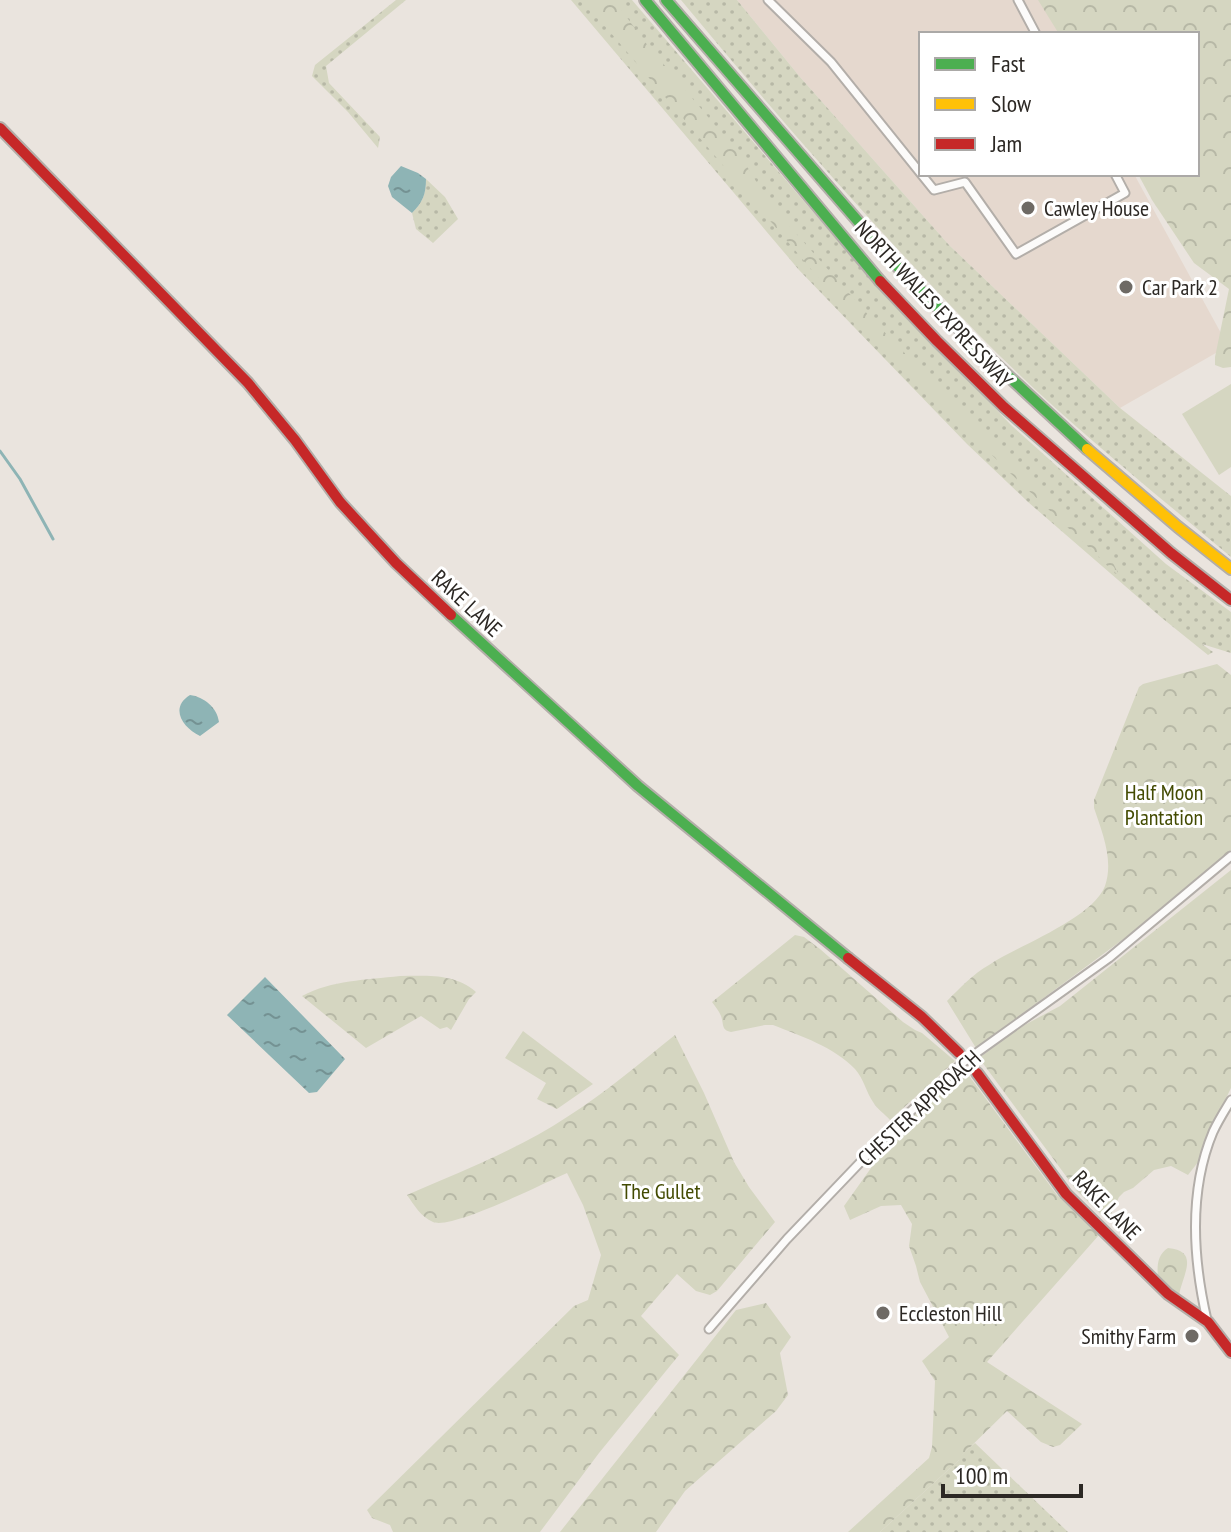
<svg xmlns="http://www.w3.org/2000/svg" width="1231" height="1532" viewBox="0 0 1231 1532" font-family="'PT Sans Narrow',sans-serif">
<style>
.built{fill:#e5d8ce}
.grass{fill:url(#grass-dots)}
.forest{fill:url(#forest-crowns)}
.pitch{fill:#d5d6c1}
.water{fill:url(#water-ripples)}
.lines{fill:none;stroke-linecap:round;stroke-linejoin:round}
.stream{stroke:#8eb4b5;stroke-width:3}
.street-casing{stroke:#b3aea9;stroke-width:11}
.fast-casing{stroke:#b3aea9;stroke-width:14}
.slow-casing{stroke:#b3aea9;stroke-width:14}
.jam-casing{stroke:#b3aea9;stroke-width:14}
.street{stroke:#fcfbfa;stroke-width:7}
.fast{stroke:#4caf50;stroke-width:10}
.slow{stroke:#ffc107;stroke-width:10}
.jam{stroke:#c62828;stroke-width:10}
.poi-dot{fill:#6e6a65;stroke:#fff;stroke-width:3}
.labels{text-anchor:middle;stroke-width:6;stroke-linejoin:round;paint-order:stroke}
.poi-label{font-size:22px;fill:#2c2824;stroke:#fff;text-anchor:start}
.street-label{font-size:22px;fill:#2c2824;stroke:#fff}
.park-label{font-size:22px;fill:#434b02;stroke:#fff}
</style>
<defs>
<pattern id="grass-dots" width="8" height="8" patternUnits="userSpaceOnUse" patternTransform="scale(2)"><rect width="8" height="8" fill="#d5d6c1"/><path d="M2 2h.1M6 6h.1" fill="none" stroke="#b7b8a6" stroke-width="1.8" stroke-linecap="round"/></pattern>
<pattern id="forest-crowns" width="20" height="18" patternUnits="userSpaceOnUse" patternTransform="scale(2)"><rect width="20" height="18" fill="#d5d6c1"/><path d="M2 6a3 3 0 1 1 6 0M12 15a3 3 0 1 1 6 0" fill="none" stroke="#b7b8a6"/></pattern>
<pattern id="water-ripples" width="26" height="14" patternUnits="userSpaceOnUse" patternTransform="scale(2)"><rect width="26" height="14" fill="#8eb4b5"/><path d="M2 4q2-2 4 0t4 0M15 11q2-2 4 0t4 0" fill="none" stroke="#749293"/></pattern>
</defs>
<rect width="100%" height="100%" fill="#eae4de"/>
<!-- built -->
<path class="built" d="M737,0h302l21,34h-139v140h213l94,172 -108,62 -171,-163 -149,-168z"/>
<!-- grass -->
<path class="grass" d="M396,0h10l-80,66 3,17 51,54 -2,11 -30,-36 -36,-36 3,-11z
M571,0h61l229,268 150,157 155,139 65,48v41l-29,-9 11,8 -5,3 -46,-37 -134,-116 -61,-58 -168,-174z
M681,0h56l63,77 149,168 171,163 111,88v61c-87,-73 -176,-144 -255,-225 -103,-106 -201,-218 -295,-332z
M426,179l19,18 13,22 -25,24 -17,-14 -4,-16c11,-11 14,-19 14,-34z
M975,1443l93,89h-188l79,-72 -1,-2z"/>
<!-- forest -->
<path class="forest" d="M583,0h31l31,42 95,113 30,49 101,114 52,54 171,166 16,19 10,20 -111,-105 -171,-171z
M1038,0h193v367l-8,1 -8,-3v-8l14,-68 -35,-26 -42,-63 -14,-26h59v-140h-138z
M1217,664l14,11v175l-98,82 -157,116 -29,-47c13,-13 26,-27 42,-36 30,-20 103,-46 116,-79 9,-26 -3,-54 -11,-78v-8l45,-113 4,-3z
M1231,870v218l-22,45 -7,24 -14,18 -17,-9 -17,4 -21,18 -9,4 -5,5 -11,24 -31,-30 -98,-133 38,-29 43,-23z
M795,935l9,2 16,12 83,73 12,8 7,3 33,28 -65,59c-5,-6 -13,-11 -17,-18 -7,-10 -9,-23 -18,-33 -21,-22 -54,-33 -82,-44h-8l-34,7c-10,-2 -7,-8 -10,-16 -2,-5 -6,-10 -9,-14z
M400,976c27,0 54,-3 76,16l-7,7 -18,31 -4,-3 -7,2 -19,-13 -55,32 -64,-52c30,-16 64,-16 98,-20z
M523,1031l70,53 -36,25 -20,-10 9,-16 -41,-25z
M675,1035l29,58 30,69 15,25 26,35 -58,69 -7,4 -14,-4 -19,-17 -36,42 38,39 -80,98 -59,79h-147l-3,-7 -18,-7 -5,-8 207,-204 14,-6 13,-45 -18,-50 -16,-32c-23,10 -115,57 -134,49 -12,-5 -19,-17 -26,-27 53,-23 112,-46 160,-78 38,-24 73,-54 108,-82z
M964,1069l93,126 42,40 -112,127 95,62 -22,21 -7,2 -12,-5 -34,-31 -48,47v2l-79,72h-32l81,-74 3,-11 3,-66 -13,-20 27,-24 -29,-55 -4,-16 -7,-20 3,-22 -11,-19 -20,1 -31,14 -6,-14 27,-38 3,-14 20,-22z
M1168,1248c32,3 15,26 11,47l-21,-17c-1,-12 -1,-23 10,-30z
M766,1303l25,34 -11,16 8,42 -12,16 -91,80 -29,41h-96l176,-222z"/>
<!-- pitch -->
<path class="pitch" d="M1231,384v83l-12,8 -37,-61z"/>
<!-- water -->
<path class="water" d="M401,166l17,7 8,6c0,15 -3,23 -14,34l-20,-16 -4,-11 3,-9z
M190,695c14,2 27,12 29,27l-19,14c-17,-8 -31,-28 -10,-41z
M265,977l80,82 -28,33 -8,1 -82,-78z"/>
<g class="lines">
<!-- stream -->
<path class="stream" d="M0,451l20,28 33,60"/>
<defs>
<path id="street" d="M768,0l63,62 103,128 31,-8 51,72 109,-61 -10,-19
M1018,0l18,34
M1207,1320c-14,-61 -19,-128 6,-188 5,-11 12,-22 18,-32
M709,1329l78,-90 107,-112 67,-63 148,-106 122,-102"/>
<path id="fast" d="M645,0l235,281
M666,0l230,265 80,81 111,103
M451,615l187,171 210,172"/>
<path id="slow" d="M1087,449l91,78 53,42"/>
<path id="jam" d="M0,128l248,255 47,57 45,62 56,61 55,52
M880,281l57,60 67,66 167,146 60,47
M848,958l74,59 37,36
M977,1073l89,121 102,100 40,28 23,30"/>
</defs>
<!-- street casing -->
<use href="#street" class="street-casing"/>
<!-- fast casing -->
<use href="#fast" class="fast-casing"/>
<!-- slow casing -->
<use href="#slow" class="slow-casing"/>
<!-- jam casing -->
<use href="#jam" class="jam-casing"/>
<!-- street -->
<use href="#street" class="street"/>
<!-- fast -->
<use href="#fast" class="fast"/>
<!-- slow -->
<use href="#slow" class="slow"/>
<!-- jam -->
<use href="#jam" class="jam"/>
</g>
<!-- markers -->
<g class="poi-dot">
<circle cx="1028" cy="208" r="8"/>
<circle cx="1126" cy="287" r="8"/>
<circle cx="883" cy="1313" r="8"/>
<circle cx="1192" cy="1336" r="8"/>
</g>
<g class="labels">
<!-- poi labels -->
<g class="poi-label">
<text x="1044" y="216">Cawley House</text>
<text x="1142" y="295">Car Park 2</text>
<text x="899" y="1321">Eccleston Hill</text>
<text x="1176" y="1344" text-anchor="end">Smithy Farm</text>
</g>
<!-- street labels -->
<g class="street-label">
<text transform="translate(934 304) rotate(47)" y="8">NORTH WALES EXPRESSWAY</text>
<text transform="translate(467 603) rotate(43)" y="8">RAKE LANE</text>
<text transform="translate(919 1108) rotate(-43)" y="8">CHESTER APPROACH</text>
<text transform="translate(1107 1205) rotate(46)" y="8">RAKE LANE</text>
</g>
<!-- park labels -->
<g class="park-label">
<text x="1164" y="800">Half Moon<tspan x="1164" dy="25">Plantation</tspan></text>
<text x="661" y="1199">The Gullet</text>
</g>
</g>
<!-- legend -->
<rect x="919" y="32" width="280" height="144" fill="#ffffff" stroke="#aba9a7" stroke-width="2"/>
<rect x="935" y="58" width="40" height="12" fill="#4caf50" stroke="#aba9a7" stroke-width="2"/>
<text x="991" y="72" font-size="24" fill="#2c2824">Fast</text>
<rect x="935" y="98" width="40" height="12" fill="#ffc107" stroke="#aba9a7" stroke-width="2"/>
<text x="991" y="112" font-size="24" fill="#2c2824">Slow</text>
<rect x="935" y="138" width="40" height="12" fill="#c62828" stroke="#aba9a7" stroke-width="2"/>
<text x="991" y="152" font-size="24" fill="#2c2824">Jam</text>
<!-- scale -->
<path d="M943 1484v12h138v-12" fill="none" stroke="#2c2824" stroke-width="4"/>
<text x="955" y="1484" font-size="24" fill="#2c2824" stroke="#ffffff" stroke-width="6" paint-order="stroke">100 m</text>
</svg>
